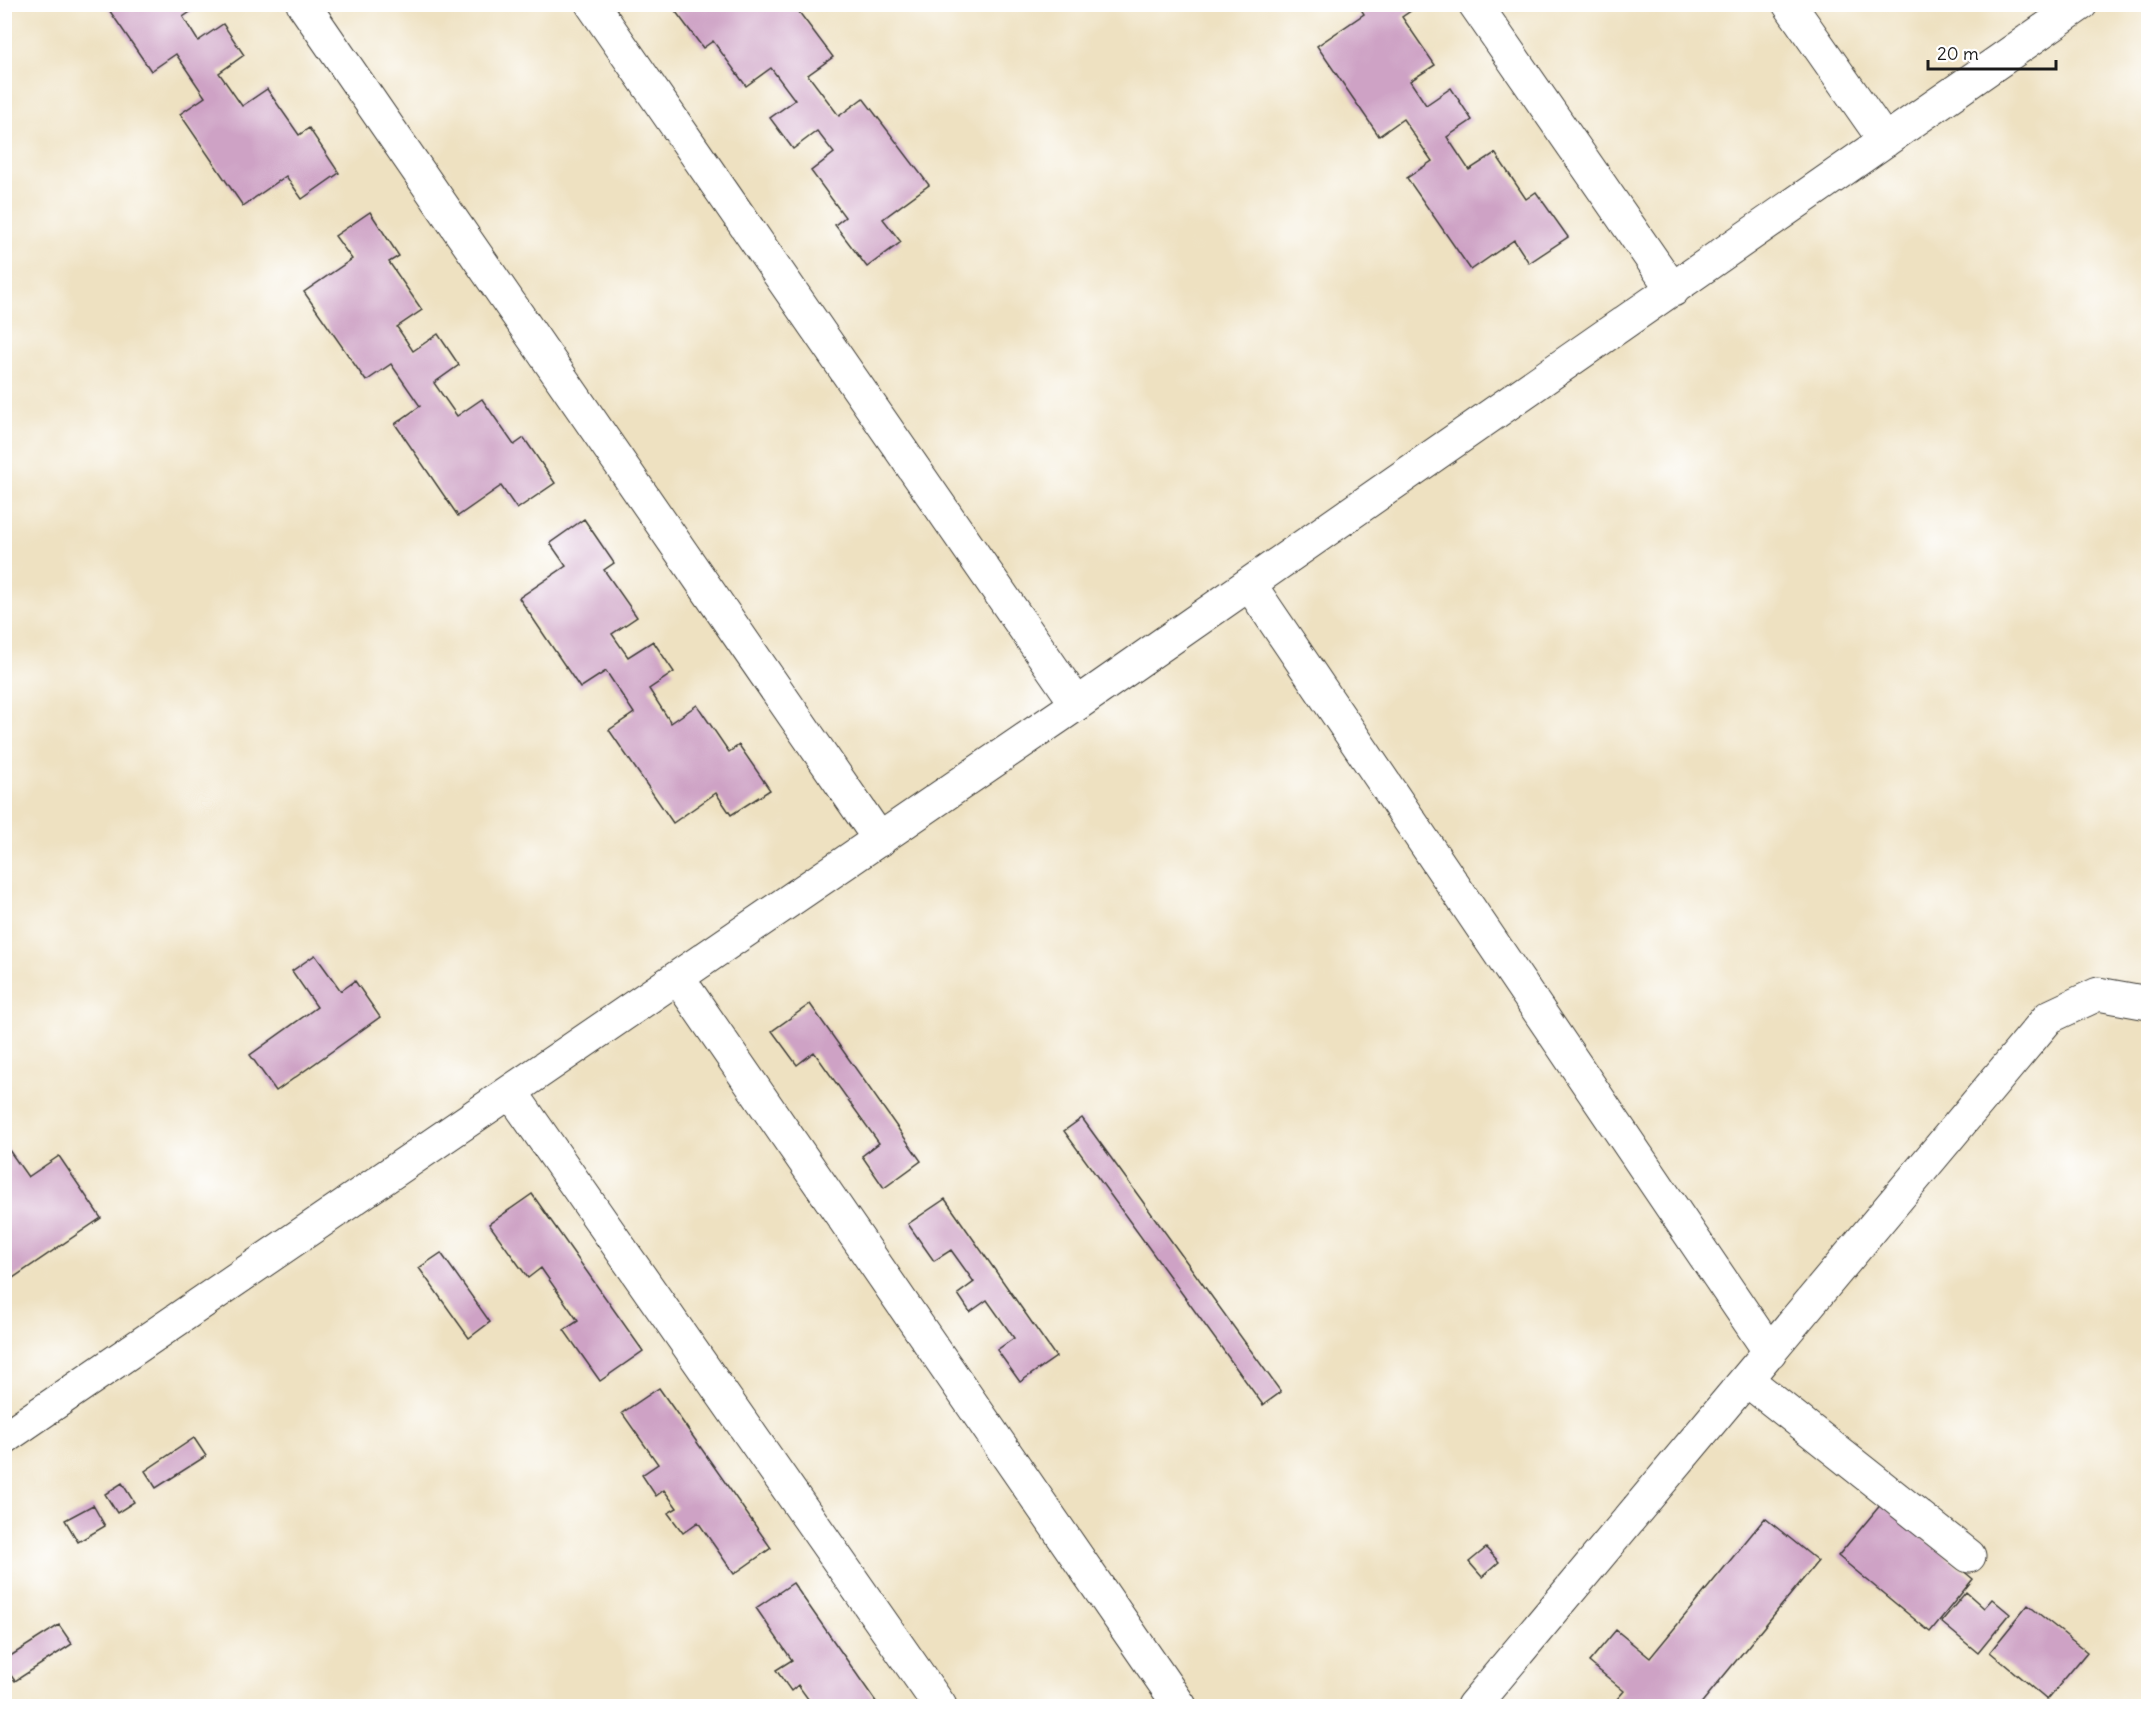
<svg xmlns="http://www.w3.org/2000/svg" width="2153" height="1711" viewBox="0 0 2153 1711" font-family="Delius,sans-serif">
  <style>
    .building { fill: #cea2c5 }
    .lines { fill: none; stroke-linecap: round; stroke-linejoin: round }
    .minor-casing { stroke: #3c3a35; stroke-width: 35 }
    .minor { stroke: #fff; stroke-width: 33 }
  </style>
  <rect width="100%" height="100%" fill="#fff"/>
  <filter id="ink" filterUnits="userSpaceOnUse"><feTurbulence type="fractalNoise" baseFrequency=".0167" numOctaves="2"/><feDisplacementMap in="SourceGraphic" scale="12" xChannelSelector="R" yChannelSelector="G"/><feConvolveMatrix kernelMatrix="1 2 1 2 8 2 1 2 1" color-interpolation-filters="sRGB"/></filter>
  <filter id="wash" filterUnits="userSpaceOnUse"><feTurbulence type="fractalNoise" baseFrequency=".008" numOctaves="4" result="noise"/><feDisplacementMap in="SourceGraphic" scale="24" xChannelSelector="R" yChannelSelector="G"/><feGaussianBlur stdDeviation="1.35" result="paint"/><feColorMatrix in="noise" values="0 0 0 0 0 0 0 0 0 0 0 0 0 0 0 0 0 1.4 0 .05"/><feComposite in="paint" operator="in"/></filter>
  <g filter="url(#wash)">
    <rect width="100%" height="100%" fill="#eee1c1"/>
    <g id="blocks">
      <!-- building -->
      <path class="building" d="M105,4H202L183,17L198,41L223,24L244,55L219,73L242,106L267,89L299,135L309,128L339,173L302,199L286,176L243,206L180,114L205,97L176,54L151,71Z
        M670,4H793L833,57L808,75L839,116L863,98L929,185L883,219L901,242L867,267L835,225L845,217L811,171L834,153L817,131L793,149L770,118L795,100L771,68L746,86L713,41L703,48Z
        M1358,4H1408L1412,10L1402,17L1435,65L1410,81L1426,105L1451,88L1472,120L1447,137L1469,170L1495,153L1526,199L1536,192L1568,237L1529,263L1514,240L1471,270L1407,178L1432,161L1403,119L1379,136L1317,46L1364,14Z
        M370,212L399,256L389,262L422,310L397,327L413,351L438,334L459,365L434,383L457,416L482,399L514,445L524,438L555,483L517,509L501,486L458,516L395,424L420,406L391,364L366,381L304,292L352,259L335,236Z
        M584,519L614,563L604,570L637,617L612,634L628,657L653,641L674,672L649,689L671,723L697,705L729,752L739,745L770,790L731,815L716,793L673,823L609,730L634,713L606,671L580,688L519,598L566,566L550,543Z
        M315,955L341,991L355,981L380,1017L276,1091L250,1055L317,1007L292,971Z
        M810,1004L921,1161L884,1188L862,1156L879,1143L814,1052L797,1065L772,1031Z
        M1082,1118L1281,1392L1263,1405L1064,1131Z
        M4,1143L28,1177L59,1156L101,1218L4,1284Z
        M532,1194L643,1351L600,1381L564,1330L578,1321L541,1268L528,1278L489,1224Z
        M945,1199L1056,1357L1020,1382L997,1350L1014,1338L987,1300L970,1312L958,1294L974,1282L951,1250L934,1261L908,1224Z
        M441,1253L490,1322L469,1338L419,1268Z
        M659,1388L771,1548L734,1574L698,1522L683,1533L668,1513L677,1508L664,1490L656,1496L642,1475L658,1464L622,1413Z
        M194,1438L206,1456L156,1488L145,1471Z
        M122,1483L134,1502L117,1513L105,1494Z
        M1882,1503L1973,1579L1930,1632L1838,1556Z
        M93,1505L105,1526L78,1542L65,1520Z
        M1765,1518L1818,1561L1699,1706H1611L1624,1691L1589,1662L1616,1630L1650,1658Z
        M1486,1548L1499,1562L1482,1577L1469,1562Z
        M793,1583L879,1706H806L811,1703L798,1685L791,1691L776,1670L792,1660L756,1608Z
        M1966,1592L1984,1608L1992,1599L2010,1614L1978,1653L1941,1622Z
        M2028,1605L2087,1652L2047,1700L1990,1652Z
        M59,1625L72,1644L15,1681L4,1666V1660Z"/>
    </g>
  </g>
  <g filter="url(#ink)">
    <use href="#blocks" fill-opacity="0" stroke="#3c3a35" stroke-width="1.5"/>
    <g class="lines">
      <defs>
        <path id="minor" d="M303,4L880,840
          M592,4L1077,704
          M1475,4L1673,290
          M1789,4L1885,141
          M1250,585L1770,1352
          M678,978L1180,1706
          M511,1092L940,1706
          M1747,1380L1969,1556
          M4,1438L1077,704L2081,4
          M1473,1706L2049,1017L2098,994L2148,1003"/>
      </defs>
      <!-- minor casing -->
      <use href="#minor" class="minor-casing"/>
      <!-- minor -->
      <use href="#minor" class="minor"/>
    </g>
  </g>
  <!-- margin -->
  <rect width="2153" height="1711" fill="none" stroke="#fff" stroke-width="24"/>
  <!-- scale -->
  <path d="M1928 60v9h128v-9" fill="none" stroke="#1c1c1c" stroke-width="3"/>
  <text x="1937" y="60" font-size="18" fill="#1c1c1c" stroke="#ffffff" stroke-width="4.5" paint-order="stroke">20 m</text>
</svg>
